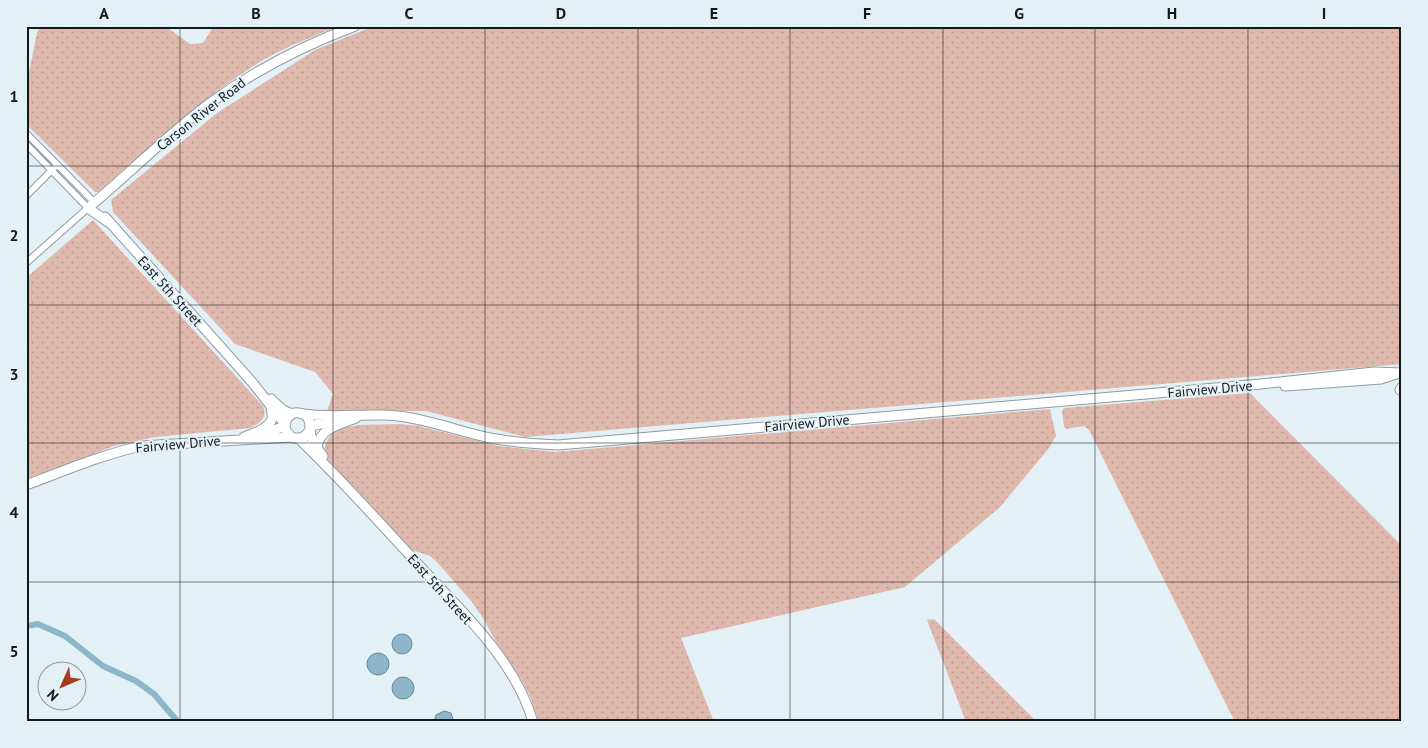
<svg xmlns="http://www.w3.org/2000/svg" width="1428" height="748" viewBox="0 0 1428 748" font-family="'PT Sans',sans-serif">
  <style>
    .grass { fill: url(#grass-dots) }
    .water { fill: #8db6c8; stroke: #698794 }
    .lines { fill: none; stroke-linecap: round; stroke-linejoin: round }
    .canal { stroke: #8db6c8; stroke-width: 6 }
    .street-casing { stroke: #8f9ca2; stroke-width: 8 }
    .secondary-casing { stroke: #8f9ca2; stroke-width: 11 }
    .street { stroke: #fff; stroke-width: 6 }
    .secondary { stroke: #fff; stroke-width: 9 }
    .grid { fill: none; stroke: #15191c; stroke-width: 1; stroke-opacity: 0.55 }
    .labels { text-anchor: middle; stroke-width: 4; stroke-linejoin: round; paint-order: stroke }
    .street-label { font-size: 14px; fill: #15191c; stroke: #e3f1f7 }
    .neatline { fill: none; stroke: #15191c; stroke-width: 2 }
    .grid-label { font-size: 16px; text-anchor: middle; font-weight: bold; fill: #15191c }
  </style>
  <defs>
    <pattern id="grass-dots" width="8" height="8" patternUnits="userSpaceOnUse" patternTransform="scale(1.25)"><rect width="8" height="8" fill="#e0b9ae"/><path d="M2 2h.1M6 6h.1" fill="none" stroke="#bf9e95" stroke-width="1.8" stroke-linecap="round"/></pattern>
  </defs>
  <rect width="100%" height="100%" fill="#e3f1f7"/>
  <!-- grass -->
  <path class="grass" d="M41,26H165L190,44L203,43L214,26H338C310,38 280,49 255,65C198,101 149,148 99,192H95L26,124V88L37,32Z
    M374,26H1402V364L525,437L426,411H327L333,394L315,372L235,344L113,212L111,200L217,113L315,50Z
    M93,220L263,406C268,418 260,423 250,428L155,437L114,446L26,480V278Z
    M1250,393L1402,546V722H1235L1089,430L1084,426L1066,429L1064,427L1062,411L1064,408Z
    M1050,409L1056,436L1049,448L1000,507L905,587L681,638L714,722H539L530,696L521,679L496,642L485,621L472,602L436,561L430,556L409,549L326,457C323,448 325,443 331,435L330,431L358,425L400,424L419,426L498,446L555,452Z
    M934,619L1037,722H966L927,620Z"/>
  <!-- water -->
  <path class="water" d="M392 644a10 10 0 1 1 20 0a10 10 0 1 1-20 0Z
    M367 664a11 11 0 1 1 22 0a11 11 0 1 1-22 0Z
    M392 688a11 11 0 1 1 22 0a11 11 0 1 1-22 0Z
    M444,711L451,713L454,722H434L436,715Z"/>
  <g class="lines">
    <!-- canal -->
    <path class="canal" d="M26,626L38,624L65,636L103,666L136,681L154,694L178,722"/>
    <defs>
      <path id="street" d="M26,133L95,203
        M26,144L88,208L26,263
        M26,196L54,168"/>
      <path id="secondary" d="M105,217L252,382L285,424
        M108,222L88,208C129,174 167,135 210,103C255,70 302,46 355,26
        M1285,386L1381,379L1396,374
        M1400,390L1402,387
        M271,399L283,410L292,414
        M304,414C339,419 376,411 411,418C438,423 463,432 490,438C513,442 535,444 558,445L1261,384L1374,372L1402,373
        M311,426L338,420
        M309,431C305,438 299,440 291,437L285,429C285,424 285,421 288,417C291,414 295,412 299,413C314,415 308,430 312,439C315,445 319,451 323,456
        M258,436L285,426
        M244,437C252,434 269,429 272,419C273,415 271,410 271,406
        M298,438C340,478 378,521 417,563C460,610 515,659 533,722
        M317,447C320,428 340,424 356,418
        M26,485C64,471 101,455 141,446L291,437"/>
    </defs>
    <!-- street casing -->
    <use href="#street" class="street-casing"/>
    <!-- secondary casing -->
    <use href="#secondary" class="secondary-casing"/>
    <!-- street -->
    <use href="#street" class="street"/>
    <!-- secondary -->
    <use href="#secondary" class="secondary"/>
  </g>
  <!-- grid -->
  <path class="grid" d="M180,26V722M333,26V722M485,26V722M638,26V722M790,26V722M943,26V722M1095,26V722M1248,26V722M26,166H1402M26,305H1402M26,443H1402M26,582H1402"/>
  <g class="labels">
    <!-- street labels -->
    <g class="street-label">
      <text transform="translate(201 114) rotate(-38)" y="5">Carson River Road</text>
      <text transform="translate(170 291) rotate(48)" y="5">East 5th Street</text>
      <text transform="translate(1210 389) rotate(-5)" y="5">Fairview Drive</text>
      <text transform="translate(807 423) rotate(-5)" y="5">Fairview Drive</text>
      <text transform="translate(178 444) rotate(-5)" y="5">Fairview Drive</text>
      <text transform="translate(440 589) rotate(48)" y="5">East 5th Street</text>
    </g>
  </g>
  <!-- border -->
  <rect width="1428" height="748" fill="none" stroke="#e3f1f7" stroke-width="55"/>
  <!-- north arrow -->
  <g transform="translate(62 686) rotate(225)"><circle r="24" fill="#e3f1f7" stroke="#919b9f"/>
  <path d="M0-4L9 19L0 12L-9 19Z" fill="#a53c21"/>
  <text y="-8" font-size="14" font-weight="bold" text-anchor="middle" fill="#15191c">N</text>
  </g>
  <rect x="28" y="28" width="1372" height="692" class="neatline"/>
  <g class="grid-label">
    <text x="104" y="19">A</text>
    <text x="256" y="19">B</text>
    <text x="409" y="19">C</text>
    <text x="561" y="19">D</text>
    <text x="714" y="19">E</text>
    <text x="867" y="19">F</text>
    <text x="1019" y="19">G</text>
    <text x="1172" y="19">H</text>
    <text x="1324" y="19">I</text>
    <text x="14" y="102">1</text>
    <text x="14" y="241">2</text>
    <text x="14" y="380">3</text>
    <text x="14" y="518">4</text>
    <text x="14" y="657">5</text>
  </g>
</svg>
